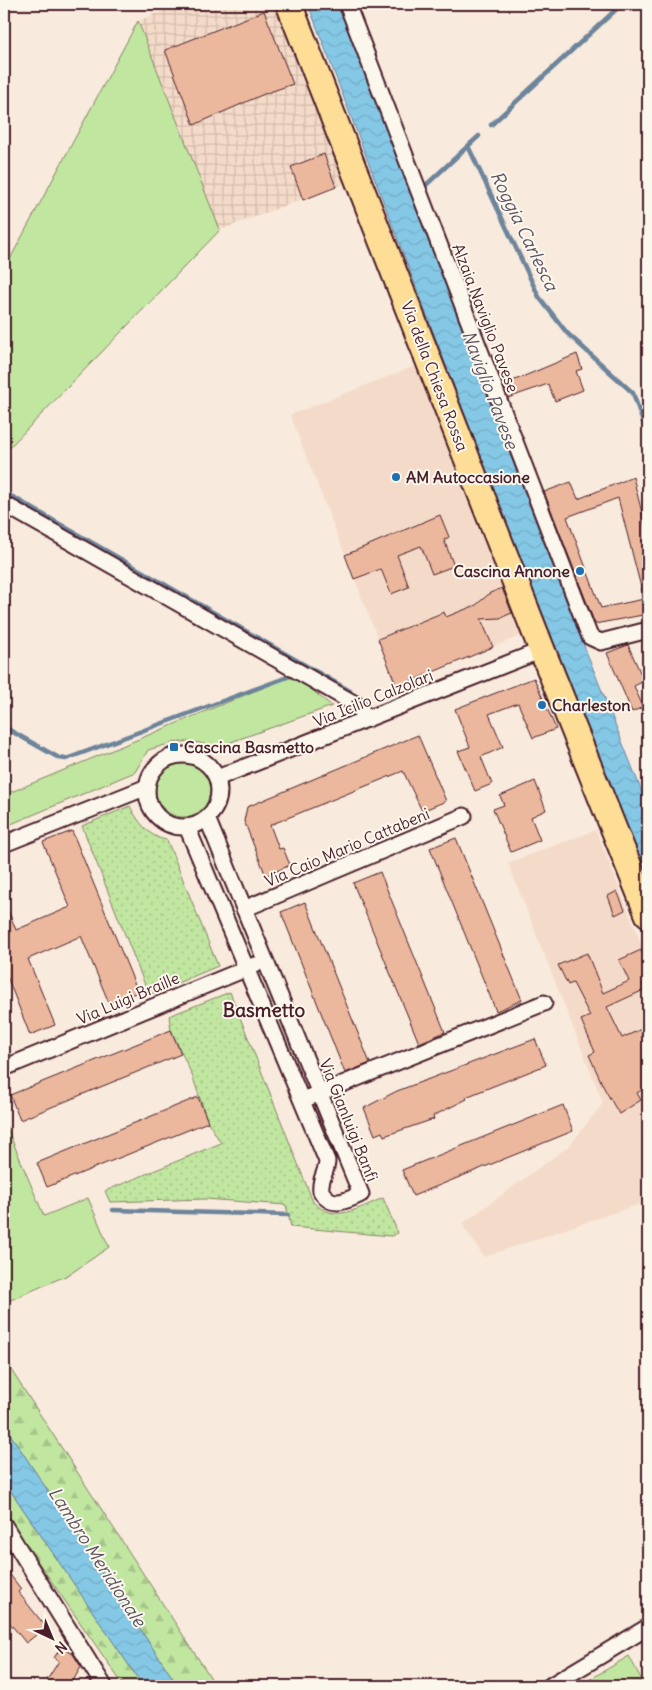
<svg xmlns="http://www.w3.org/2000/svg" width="652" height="1690" viewBox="0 0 652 1690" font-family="Delius,sans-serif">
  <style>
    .built { fill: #f4dbc9 }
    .industrial { fill: url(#industrial-grid) }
    .green { fill: #c0e6a0; stroke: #858266 }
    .forest { fill: url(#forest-firs); stroke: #858266 }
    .park { fill: url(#park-dots); stroke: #858266 }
    .water { fill: url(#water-waves); stroke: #6d849b }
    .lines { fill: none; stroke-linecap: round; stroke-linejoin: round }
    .stream { stroke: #6d849b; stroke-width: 4.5 }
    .building { fill: #ebb89d; stroke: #4a1f2b; fill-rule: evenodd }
    .minor-casing { stroke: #4a1f2b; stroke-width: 19 }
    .primary-casing { stroke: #4a1f2b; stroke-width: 29 }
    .minor { stroke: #fbf7ec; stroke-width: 15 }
    .primary { stroke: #fedd96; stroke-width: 25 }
    .poi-dot { fill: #1f6fb2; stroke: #fbf7ec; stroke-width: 2 }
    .labels { text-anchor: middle; stroke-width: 4; stroke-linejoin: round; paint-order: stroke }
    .street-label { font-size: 16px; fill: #4a1f2b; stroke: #fbf7ec }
    .poi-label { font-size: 16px; font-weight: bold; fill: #4a1f2b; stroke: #fbf7ec; text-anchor: start }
    .water-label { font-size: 18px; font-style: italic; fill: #5b5263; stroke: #fbf7ec }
    .quarter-label { font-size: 19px; font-weight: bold; fill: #4a1f2b; stroke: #fbf7ec }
  </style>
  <defs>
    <pattern id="industrial-grid" width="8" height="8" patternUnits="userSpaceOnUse" patternTransform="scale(1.25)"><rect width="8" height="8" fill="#f4dbc9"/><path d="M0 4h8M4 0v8" fill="none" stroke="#d3bcad"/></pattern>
    <pattern id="forest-firs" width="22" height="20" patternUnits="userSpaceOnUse" patternTransform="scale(1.25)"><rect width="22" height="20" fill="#c0e6a0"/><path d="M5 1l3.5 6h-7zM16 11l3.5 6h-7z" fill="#a6c58a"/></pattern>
    <pattern id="park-dots" width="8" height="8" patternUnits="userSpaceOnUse" patternTransform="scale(1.25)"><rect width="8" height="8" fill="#c0e6a0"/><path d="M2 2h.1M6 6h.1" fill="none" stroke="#a6c58a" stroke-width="1.8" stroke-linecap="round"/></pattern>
    <pattern id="water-waves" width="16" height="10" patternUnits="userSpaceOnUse" patternTransform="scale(1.25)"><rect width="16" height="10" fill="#84c8e6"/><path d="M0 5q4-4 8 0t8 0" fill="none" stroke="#74abc5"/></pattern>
  </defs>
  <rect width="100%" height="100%" fill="#f8eadc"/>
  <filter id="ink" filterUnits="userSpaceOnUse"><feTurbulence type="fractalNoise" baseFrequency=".02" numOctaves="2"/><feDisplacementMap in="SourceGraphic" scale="10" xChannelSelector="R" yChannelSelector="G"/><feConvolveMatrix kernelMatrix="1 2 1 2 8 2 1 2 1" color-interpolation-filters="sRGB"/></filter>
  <g filter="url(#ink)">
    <!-- built -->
    <path class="built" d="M415,366L506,587L522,635L397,687L290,415Z
      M596,830L648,961V1201L484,1257L462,1224L569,1146L603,1103L508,863Z"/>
    <!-- industrial -->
    <path class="industrial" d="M179,4H278L348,182L220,230L138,21Z"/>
    <!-- green -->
    <path class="green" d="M138,21L220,230L4,453V270Z
      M293,675L332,706L217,747L190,741L172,743L148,750L135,772L4,827V795Z
      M156 790a27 27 0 1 1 54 0a27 27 0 1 1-54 0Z
      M4,1121L44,1216L88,1198L109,1247L70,1274L4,1303Z
      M629,1656L645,1686H579Z"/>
    <!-- forest -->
    <path class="forest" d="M4,1359L216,1686H178L4,1425Z
      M4,1481L143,1686H124L4,1513Z"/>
    <!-- park -->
    <path class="park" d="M130,806C137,820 149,838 167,840L218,966L149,995L82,826Z
      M230,992L313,1202C335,1224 359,1208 383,1198L398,1233L391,1236L291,1227L286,1205L205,1199L110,1202L105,1191L221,1143L208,1122L192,1075L171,1030L169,1016Z"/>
    <!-- water -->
    <path class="water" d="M308,4H338L565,598L648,807V882L539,609Z
      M4,1425L178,1686H143L4,1481Z"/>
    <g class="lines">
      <!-- stream -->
      <path class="stream" d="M491,125L622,4
        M468,146L479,136
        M425,186L468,146L469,148L539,297L567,333L633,393L648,437
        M4,492L350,691
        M4,727L59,758L66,759L293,675
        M113,1210L288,1215"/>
    </g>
    <!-- building -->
    <path class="building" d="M264,11L293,84L264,94L194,125L165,50Z
      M324,154L336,187L303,200L291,167Z
      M577,354L582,369L576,371L583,390L555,401L548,384L508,398L503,385Z
      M633,477L648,537V614L595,624L544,492L571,482L578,499ZM618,498L644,599L601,608L567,517Z
      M440,515L449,537L444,540L454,566L432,574L421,546L397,555L409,587L391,594L381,569L354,579L345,555Z
      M502,588L512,613L500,618L481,619L493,647L397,687L378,639L444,612L446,617L476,605L490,593Z
      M628,645L644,681L634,686L643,707L632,712L607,653Z
      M534,678L556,729L533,738L518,703L489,714L503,747L481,757L492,784L475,791L458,751L470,747L455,709Z
      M418,735L446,801L422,811L403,771L270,825L279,849L283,848L290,865L266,876L244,821L247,807Z
      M535,781L546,810L531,817L540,840L511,852L493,809L504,805L500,796Z
      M72,831L138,992L109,1003L81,936L28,959L55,1025L30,1035L4,969V900L16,930L70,907L43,842Z
      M456,838L522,1000L496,1011L430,848Z
      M380,872L445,1032L419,1043L353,883Z
      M617,891L625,910L615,915L608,896Z
      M305,902L370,1063L345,1073L281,912Z
      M641,950L648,968V981L642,984L644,990L607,1007L622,1038L648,1026V1086L637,1093L641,1100L619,1114L604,1088L589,1055L595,1052L581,1020L590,1016L573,983L568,985L558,965L587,953L603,993L629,981L619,960Z
      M171,1030L181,1054L20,1120L10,1095Z
      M535,1039L546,1065L466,1097L467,1099L433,1116L434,1119L384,1136L382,1132L375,1135L364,1108L397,1091Z
      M198,1097L208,1122L47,1187L37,1163Z
      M563,1105L573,1131L413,1196L402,1170Z
      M4,1567L21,1589L18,1592L46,1627L26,1643L4,1616Z
      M61,1647L73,1654L81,1667L70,1686H57L47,1680L59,1661L54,1658Z"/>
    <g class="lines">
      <defs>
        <path id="minor" d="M347,4L590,637L601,642L648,630
          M4,504L357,705L368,719
          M147 791a36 36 0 1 1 72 0a36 36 0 1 1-72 0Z
          M217,778L542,650
          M187,827L327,1161C327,1172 319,1179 321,1191C331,1209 346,1201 361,1194L207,818
          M4,844L147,787
          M244,909L464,816
          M4,1068L255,965
          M310,1097L544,1003
          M4,1525L104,1686
          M550,1686L648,1627"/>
        <path id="primary" d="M289,4L542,650L648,914"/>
      </defs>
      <!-- minor casing -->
      <use href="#minor" class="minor-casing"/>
      <!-- primary casing -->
      <use href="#primary" class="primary-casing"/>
      <!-- minor -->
      <use href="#minor" class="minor"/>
      <!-- primary -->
      <use href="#primary" class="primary"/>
    </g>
  </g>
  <!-- markers -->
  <g class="poi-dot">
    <circle cx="396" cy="477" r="5"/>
    <circle cx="580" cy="571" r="5"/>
    <circle cx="542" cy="705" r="5"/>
    <rect x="169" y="742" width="10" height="10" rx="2.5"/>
  </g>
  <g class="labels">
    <!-- street labels -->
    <g class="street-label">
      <text transform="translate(486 318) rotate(69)" y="6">Alzaia Naviglio Pavese</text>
      <text transform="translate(435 376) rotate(69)" y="6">Via della Chiesa Rossa</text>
      <text transform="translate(373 698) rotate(-22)" y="6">Via Icilio Calzolari</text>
      <text transform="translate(347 847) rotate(-23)" y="6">Via Caio Mario Cattabeni</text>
      <text transform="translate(128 998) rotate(-23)" y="6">Via Luigi Braille</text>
      <text transform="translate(349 1120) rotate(68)" y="6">Via Gianluigi Banfi</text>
    </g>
    <!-- poi labels -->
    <g class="poi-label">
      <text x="406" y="483">AM Autoccasione</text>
      <text x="570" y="577" text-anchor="end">Cascina Annone</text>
      <text x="552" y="711">Charleston</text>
      <text x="184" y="753">Cascina Basmetto</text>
    </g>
    <!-- water labels -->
    <g class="water-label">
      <text transform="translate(524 231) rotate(64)" y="6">Roggia Carlesca</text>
      <text transform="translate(490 390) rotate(69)" y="6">Naviglio Pavese</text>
      <text transform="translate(97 1557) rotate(57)" y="6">Lambro Meridionale</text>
    </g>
    <!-- quarter labels -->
    <g class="quarter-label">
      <text x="264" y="1017">Basmetto</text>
    </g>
  </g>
  <!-- margin -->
  <rect width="652" height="1690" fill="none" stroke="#fbf7ec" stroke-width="20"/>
  <rect x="10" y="10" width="632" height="1670" fill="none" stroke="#4a1f2b" stroke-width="2" filter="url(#ink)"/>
  <!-- north arrow -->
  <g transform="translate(52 1638) rotate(136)" stroke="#fbf7ec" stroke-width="4" paint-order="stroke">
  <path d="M0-4L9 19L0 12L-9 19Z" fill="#4a1f2b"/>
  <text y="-8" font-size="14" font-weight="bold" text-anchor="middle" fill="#4a1f2b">N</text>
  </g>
</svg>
